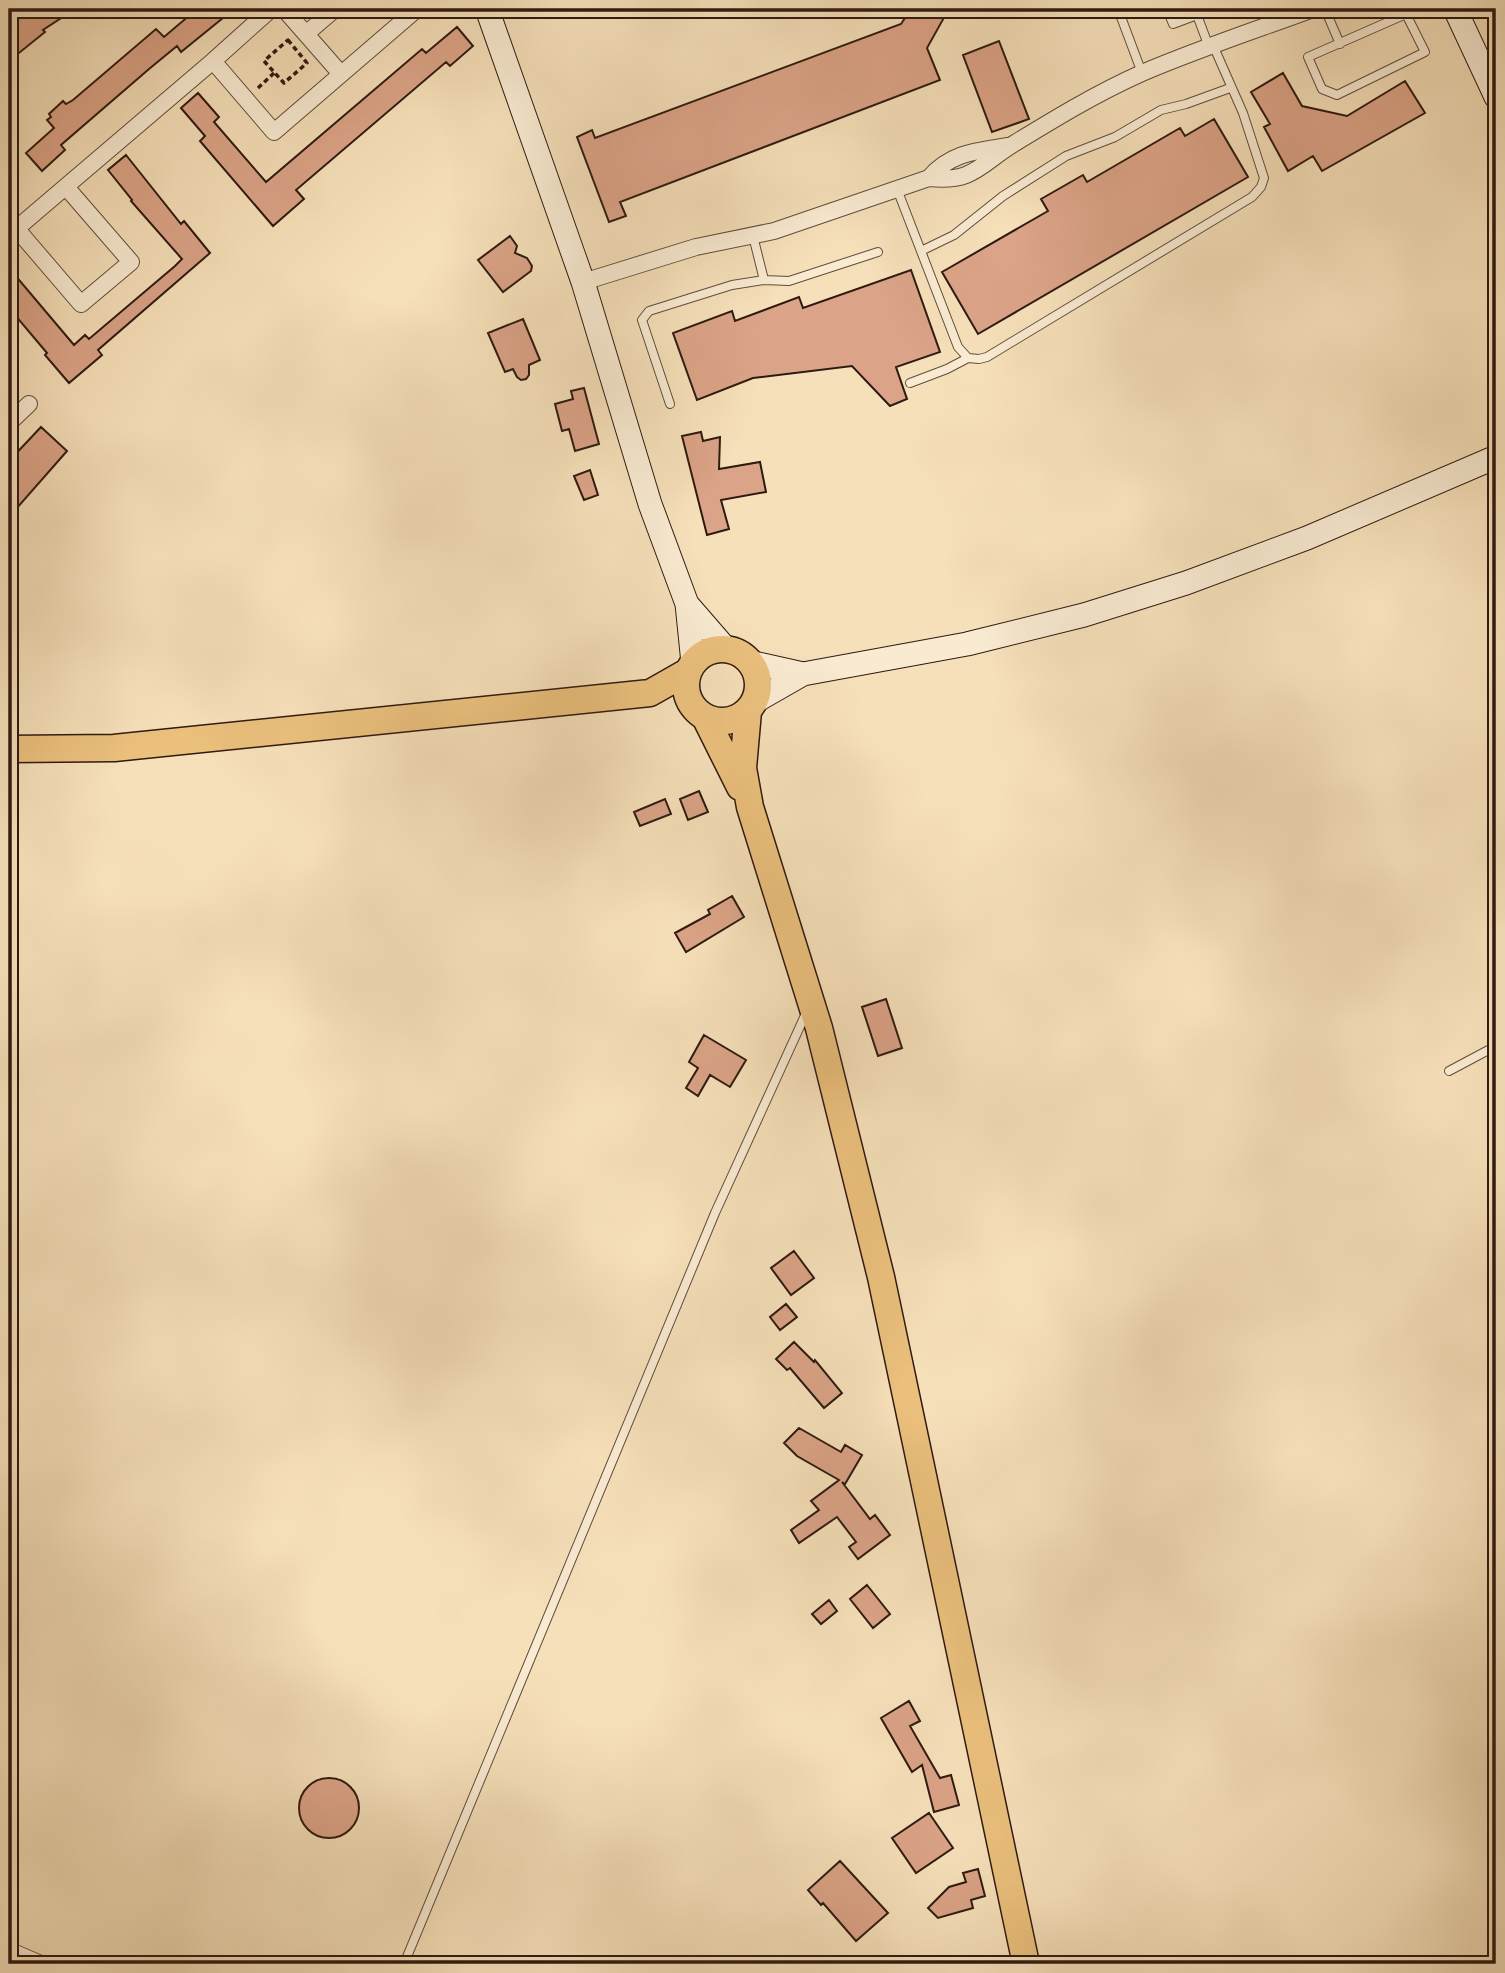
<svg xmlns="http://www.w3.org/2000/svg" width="1505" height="1973" viewBox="0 0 1505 1973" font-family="'Old Standard TT',serif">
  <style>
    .building { fill: #dba387; stroke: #2e1a10; stroke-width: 2 }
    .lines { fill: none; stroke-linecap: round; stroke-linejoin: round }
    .service-casing { stroke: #604c3a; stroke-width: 10 }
    .minor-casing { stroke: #604c3a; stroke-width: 18 }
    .secondary-casing { stroke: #2e1a10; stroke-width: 25 }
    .primary-casing { stroke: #2e1a10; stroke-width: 29 }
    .path { stroke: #2e1a10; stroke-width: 3.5; stroke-dasharray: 5 3.5; stroke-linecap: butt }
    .service { stroke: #f9ebd2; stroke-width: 8 }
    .minor { stroke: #f9ebd2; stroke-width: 16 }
    .secondary { stroke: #f9ebd2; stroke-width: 23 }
    .primary { stroke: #ebc07d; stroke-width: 26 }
  </style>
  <rect width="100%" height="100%" fill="#f6e0ba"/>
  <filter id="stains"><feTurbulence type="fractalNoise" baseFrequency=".00286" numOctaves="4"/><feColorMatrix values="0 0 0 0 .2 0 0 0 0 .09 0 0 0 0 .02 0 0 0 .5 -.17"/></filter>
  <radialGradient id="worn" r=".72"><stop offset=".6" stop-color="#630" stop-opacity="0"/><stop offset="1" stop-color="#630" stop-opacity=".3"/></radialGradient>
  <!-- building -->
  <path class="building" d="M20,9H75L43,30L45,32L9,61V18Z
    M197,9H234L181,52L177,46L149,69L61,145L65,150L42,171L26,153L54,128L47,120L51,117L49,114L63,101L66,104L73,100L156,29L164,37Z
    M911,9H937L946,14L927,48L940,80L620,202L626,216L609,222L577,137L592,130L595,138L901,24Z
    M457,27L473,46L450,66L446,62L296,190L304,199L273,226L200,141L205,136L181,108L198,93L219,117L214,122L266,182L422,49L426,53Z
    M999,41L1029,119L992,132L963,55Z
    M1283,73L1302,106L1347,116L1405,81L1425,113L1322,171L1313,156L1288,171L1264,127L1270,124L1251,92Z
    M1214,119L1248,177L978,334L942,272L1048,211L1041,199L1083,175L1087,182L1180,128L1185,136Z
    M126,155L181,224L184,221L210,253L98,350L102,355L69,383L45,355L47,353L9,308V268L74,345L85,335L89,339L175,266L182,259L131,201L132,200L108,170Z
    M510,236L517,246L515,253L527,258L532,266L531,271L503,292L478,260Z
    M911,270L940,352L896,367L907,399L890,406L852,366L753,378L697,400L673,333L732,311L735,321L799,297L803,308Z
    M523,319L540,360L529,365V375L526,379L521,380L517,377L513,369L505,372L488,333Z
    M584,388L599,444L575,451L569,429L562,431L555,404L573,399L571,391Z
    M41,427L67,451L9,517V461Z
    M701,432L703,441L720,437L719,469L760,462L766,492L721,500L729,529L707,535L682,436Z
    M590,470L598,495L584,500L574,476Z
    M699,791L708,812L688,820L680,799Z
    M665,799L671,814L640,826L634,812Z
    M732,896L744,917L686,952L675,933L710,914L708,910Z
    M886,999L902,1048L878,1056L862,1007Z
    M704,1035L746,1060L730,1087L710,1075L698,1096L686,1088L698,1068L689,1062Z
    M794,1251L814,1278L791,1295L771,1268Z
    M786,1304L797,1317L780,1330L770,1317Z
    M794,1342L814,1362L815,1360L842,1393L824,1408L790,1368L787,1370L776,1359Z
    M799,1428L841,1452L845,1445L862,1455L845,1484L842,1482L870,1519L875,1515L890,1535L858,1559L849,1547L856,1542L837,1517L799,1543L791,1530L819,1510L811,1501L839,1480L797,1456L784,1443Z
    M867,1585L890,1614L873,1628L850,1599Z
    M829,1600L837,1611L821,1624L812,1614Z
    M909,1701L920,1721L910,1726L940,1778L951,1775L959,1805L934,1812L922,1765L912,1772L881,1718Z
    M299 1808a30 30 0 1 1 60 0a30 30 0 1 1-60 0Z
    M929,1813L953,1848L916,1873L892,1838Z
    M840,1861L888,1913L856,1941L823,1903L821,1905L808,1890Z
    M978,1869L985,1896L971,1900L973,1908L938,1918L928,1908L949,1887L966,1882L963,1873Z"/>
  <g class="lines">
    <defs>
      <path id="service" d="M1118,9L1142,73
        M1167,9L1173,24L1197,15L1209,47
        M1325,9L1340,44
        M1406,14L1425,52L1337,95L1322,89L1308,57Z
        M897,189L958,347L968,358
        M753,236L764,280
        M921,251L954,235L1003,196L1066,156L1115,137L1161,110L1186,104L1230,88
        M910,383L947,369L968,358L979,359L987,357L1252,197L1261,187L1264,178L1243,113L1213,45
        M670,404L642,320L649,311L732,285L764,280L789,281L878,252
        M1449,1071L1496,1046
        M9,1946L51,1964
        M404,1964L715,1213L807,1011"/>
      <path id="minor" d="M284,9L341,74
        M1495,9L1496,12
        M307,33L335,9
        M213,61L274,132L417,9
        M929,178C950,153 976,151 1008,146
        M9,220L81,304L131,262L66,187
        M16,229L213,61L271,9
        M583,282L696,247L774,231L929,178C974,183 980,164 1015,143C1056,118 1097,93 1142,73C1198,49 1256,30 1313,9
        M9,423L29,404"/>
      <path id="secondary" d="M487,9L583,282L650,504L687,604L693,663
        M1455,9L1496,97
        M687,604L726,649
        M749,662L803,674L967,644L1084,615L1186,583L1307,538L1496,457
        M754,702L803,674"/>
      <path id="primary" d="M686 685a36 36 0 1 1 72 0a36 36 0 1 1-72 0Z
        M748,711L743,768L750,807L819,1028L881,1277L1026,1964
        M706,719L740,787
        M9,749L114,748L650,693L687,672"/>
    </defs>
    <!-- service casing -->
    <use href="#service" class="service-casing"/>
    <!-- minor casing -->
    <use href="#minor" class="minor-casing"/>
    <!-- secondary casing -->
    <use href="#secondary" class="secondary-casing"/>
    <!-- primary casing -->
    <use href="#primary" class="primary-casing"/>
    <!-- path -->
    <path class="path" d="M288,40L307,63L284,83L264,61Z
      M258,88L274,73"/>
    <!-- service -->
    <use href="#service" class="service"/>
    <!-- minor -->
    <use href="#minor" class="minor"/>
    <!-- secondary -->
    <use href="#secondary" class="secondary"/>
    <!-- primary -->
    <use href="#primary" class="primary"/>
  </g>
  <!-- margin -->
  <rect width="1505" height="1973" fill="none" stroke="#f6e0ba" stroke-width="35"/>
  <rect x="10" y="10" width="1484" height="1952" fill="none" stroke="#2e1a10" stroke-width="3.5"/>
  <rect x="18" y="18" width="1470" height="1938" fill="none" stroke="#2e1a10" stroke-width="2"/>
  <rect width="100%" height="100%" filter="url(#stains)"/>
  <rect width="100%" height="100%" fill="url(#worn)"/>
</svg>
